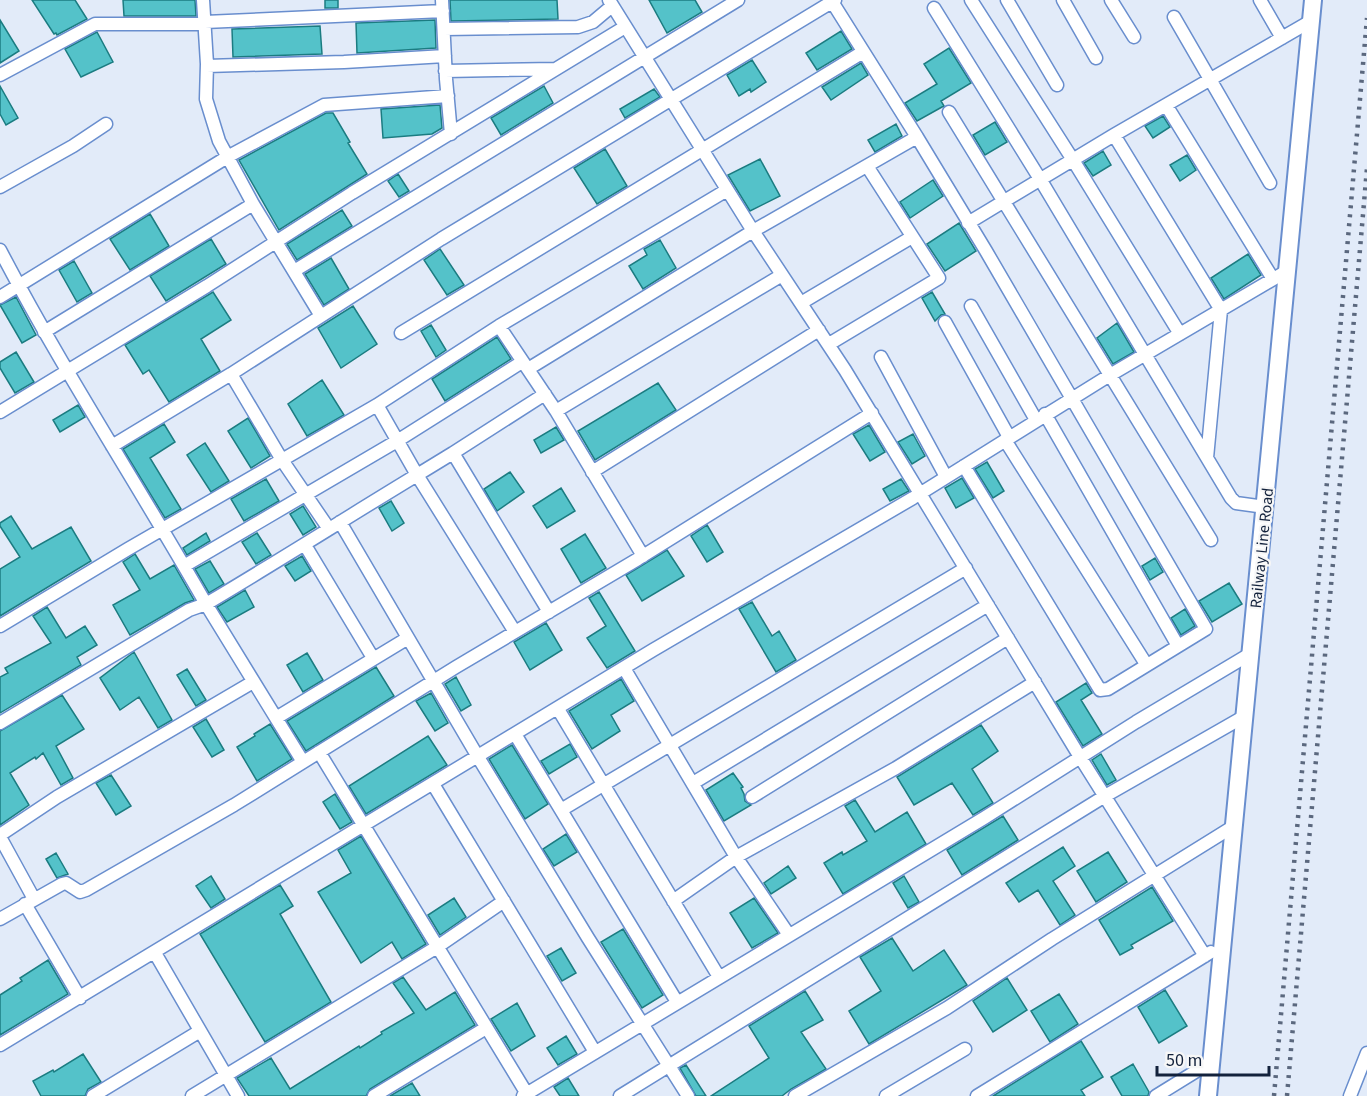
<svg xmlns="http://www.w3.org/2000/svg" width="1367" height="1096" viewBox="0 0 1367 1096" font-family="'Source Sans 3',sans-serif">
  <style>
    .building { fill: #54c2c9; stroke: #1b7c81; stroke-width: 1.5 }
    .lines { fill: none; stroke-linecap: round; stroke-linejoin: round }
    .street-casing { stroke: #698ece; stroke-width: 15 }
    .secondary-casing { stroke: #698ece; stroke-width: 20 }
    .street { stroke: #fff; stroke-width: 12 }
    .secondary { stroke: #fff; stroke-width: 16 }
    .rail { stroke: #5b687e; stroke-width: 4.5; stroke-dasharray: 3 6; stroke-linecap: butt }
    .labels { text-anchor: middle; stroke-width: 4.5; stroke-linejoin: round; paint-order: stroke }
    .street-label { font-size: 16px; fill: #13223c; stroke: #f7f7f7 }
  </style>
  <rect width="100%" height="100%" fill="#e2ebf9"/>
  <!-- building -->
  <path class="building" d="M32,0H75L87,19L57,35L56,33L54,34Z
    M123,0H195L196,16H124Z
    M325,0H338V8H325Z
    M450,0H557L558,19L451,21Z
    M649,0H695L702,12L667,33Z
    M0,20L19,51L0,63Z
    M435,20L436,48L357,53L356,23Z
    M320,26L322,54L233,57L232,29Z
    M841,31L852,49L817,70L806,53Z
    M97,32L113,62L81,77L65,49Z
    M949,48L971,83L941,101L944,106L942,107L917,121L905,103L937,84L924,64Z
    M752,60L766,82L751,92L750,89L739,96L727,75Z
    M861,63L868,75L831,100L822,87Z
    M0,86L18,118L6,125L0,114Z
    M544,86L553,103L501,135L491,118Z
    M654,89L660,97L625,118L620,109Z
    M440,105L442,128L432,134L383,138L381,109Z
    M326,113H333L350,142L348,143L367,174L279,230L239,160Z
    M1163,116L1170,127L1153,138L1145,126Z
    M995,122L1007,142L985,155L973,135Z
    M896,124L902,136L875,152L868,140Z
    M605,149L627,186L597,204L574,168Z
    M1103,151L1111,165L1093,176L1084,163Z
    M1187,155L1196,170L1180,181L1170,165Z
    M760,159L780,196L750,211L728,175Z
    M398,174L409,191L399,197L388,181Z
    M933,180L943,196L910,218L900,202Z
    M342,210L352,226L297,260L287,244Z
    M150,214L169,246L130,270L110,239Z
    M959,223L976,251L945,271L927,244Z
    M211,239L226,264L166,301L150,276Z
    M660,240L676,268L643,289L629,266L647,255L644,249Z
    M440,249L464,285L447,295L424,260Z
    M1248,254L1261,275L1224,299L1211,278Z
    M331,258L349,289L324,305L305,274Z
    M74,261L92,293L77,302L59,270Z
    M213,292L231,320L201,339L220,371L169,402L149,370L143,374L125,345Z
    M932,292L945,314L941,315L935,321L922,298Z
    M16,297L36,335L22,343L0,305Z
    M353,306L377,344L341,368L318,328Z
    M1117,323L1134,352L1113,364L1097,338Z
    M431,325L446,350L436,357L421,331Z
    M497,337L511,359L445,401L432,379Z
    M16,352L34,382L15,393L0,368V362Z
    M322,380L344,415L307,436L288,404Z
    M658,383L676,410L595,460L578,431Z
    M78,405L85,417L60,432L53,420Z
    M248,418L270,456L251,468L228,431Z
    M164,424L175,442L150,458L181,509L165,518L123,449Z
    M869,425L885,452L870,461L853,434Z
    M556,427L564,440L541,453L534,440Z
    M913,434L925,456L912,464L898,442Z
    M205,443L229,481L211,492L187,455Z
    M987,462L1004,491L993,498L975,469Z
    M510,472L524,492L497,511L484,489Z
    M962,478L974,498L956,508L945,488Z
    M266,479L279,501L244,521L231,499Z
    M901,479L909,491L890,501L883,489Z
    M561,488L575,511L547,528L533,506Z
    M391,501L404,523L392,531L379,508Z
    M303,506L316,527L303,535L290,514Z
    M11,516L32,549L71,527L91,561L0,616V569L20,557L0,526V523Z
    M707,525L723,552L707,562L691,536Z
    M206,533L210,541L187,555L183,548Z
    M257,533L271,555L256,564L242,542Z
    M585,534L606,568L581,583L561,549Z
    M667,550L684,576L642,601L626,575Z
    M135,554L150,579L174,565L194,600L185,603L130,635L113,605L140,590L123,562Z
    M302,556L311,571L295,581L285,566Z
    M1155,558L1163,572L1150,580L1142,566Z
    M210,561L224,584L209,593L195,569Z
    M1229,583L1242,604L1212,622L1199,601Z
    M245,590L254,607L227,622L217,607Z
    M599,592L635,651L607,668L587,638L606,626L589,598Z
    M752,602L772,636L779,631L796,660L776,672L739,609Z
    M47,607L66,638L85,626L97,645L77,657L81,665L0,713V677L8,673L5,668L51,643L33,616Z
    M1185,609L1195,626L1181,635L1171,618Z
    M546,623L562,650L530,670L514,642Z
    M134,652L172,720L158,728L139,697L120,710L100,678Z
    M307,653L323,680L303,692L287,665Z
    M376,667L394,696L306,751L287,721Z
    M187,669L206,700L196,706L177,675Z
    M456,677L471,705L461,711L445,684Z
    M621,679L634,701L611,715L620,731L592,749L569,711Z
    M1086,683L1092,693L1081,700L1102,734L1083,746L1056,702Z
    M431,693L448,723L435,731L416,701Z
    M62,695L84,729L56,746L73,778L61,785L43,753L36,759L35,757L10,773L29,805L0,825V731Z
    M206,719L224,750L212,757L193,727Z
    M270,724L292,759L257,781L237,747L255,736L254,734Z
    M981,725L998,751L972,769L993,803L973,815L952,783L914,805L897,777Z
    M428,736L447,765L366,814L349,786Z
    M570,744L577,757L549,774L541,761Z
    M512,745L548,804L525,819L489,759Z
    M1101,754L1116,780L1107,785L1092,760Z
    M733,773L743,787L741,788L744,794L745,801L751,805L724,821L706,790Z
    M111,775L131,806L116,815L96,783Z
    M335,794L352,822L340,829L323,802Z
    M855,800L875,832L907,812L926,844L843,894L824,863L842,852L843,855L867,841L845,806Z
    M1003,816L1018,840L962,875L947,850Z
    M566,834L577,852L554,866L543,849Z
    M361,836L426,944L402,959L392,942L361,963L318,892L351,873L338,850Z
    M1063,847L1075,866L1053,881L1075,915L1060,925L1038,890L1019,902L1006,883Z
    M1108,852L1127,882L1096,902L1077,871Z
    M56,853L68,874L57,878L46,859Z
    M788,866L796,878L771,894L764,883Z
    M211,876L225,899L211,908L196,886Z
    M904,876L919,902L908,908L893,883Z
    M280,885L293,906L280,914L331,1002L265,1042L200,934Z
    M1152,887L1173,921L1131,945L1133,948L1120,955L1099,920Z
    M454,898L466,917L440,935L428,915Z
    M754,898L778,933L752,948L730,913Z
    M623,929L663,995L642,1008L601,942Z
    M892,938L913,971L944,950L967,985L869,1044L849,1011L881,991L860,957Z
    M561,948L576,973L562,981L547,956Z
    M48,960L68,994L0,1035V995L22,981L20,978Z
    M403,977L426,1010L455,992L475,1025L370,1089L366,1096H249L237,1078L271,1058L290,1089L359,1046L360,1048L382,1034L381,1032L414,1013L393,983Z
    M1007,978L1027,1010L993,1032L973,1001Z
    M1165,990L1187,1026L1159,1043L1138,1007Z
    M805,991L823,1020L801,1032L826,1069L791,1089L782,1096H711L769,1058L749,1026Z
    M1059,994L1078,1024L1050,1042L1031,1011Z
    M517,1003L535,1036L511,1051L491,1019Z
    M566,1036L577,1054L558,1065L547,1048Z
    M1081,1041L1103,1077L1081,1090L1085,1096H993Z
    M83,1054L101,1082L88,1089L85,1096H41L33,1081L53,1070L54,1072Z
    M1133,1064L1149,1092L1148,1096H1122L1111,1077Z
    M686,1065L706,1096H696L680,1068Z
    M568,1078L579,1096H560L554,1087Z
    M412,1083L420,1096H390Z"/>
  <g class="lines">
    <defs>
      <path id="street" d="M203,0L207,64L206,99L219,141L253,204L321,316
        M442,0L446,79L451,134
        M831,0L917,137L753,231L845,370L1080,757L1205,956
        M971,0L1073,160L1180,334
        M1007,0L1057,85
        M1063,0L1096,58
        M1111,0L1134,37
        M1260,0L1282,38
        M934,8L1040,179L1231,498L1236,503L1265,507
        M1174,17L1270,183
        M205,22L443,11
        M444,29L578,27L593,22L612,6
        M207,66L344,62L445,56
        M445,71L555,69
        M0,75L95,24H205
        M1166,105L1273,279
        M949,112L1211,540
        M1114,135L1221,310L1207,458
        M917,137L986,251L1206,629L1108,689L1100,690L964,466
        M0,187L73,146L106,124
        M968,223L1114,135L1311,21
        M0,250C63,371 138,485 206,604L189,610L0,723
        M294,271L738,0
        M0,297L229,156L324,105L448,96
        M801,303L912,237
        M971,306L1036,420
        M945,322L1009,437
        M499,326L556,411
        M44,332L253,204
        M401,333L863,52
        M829,344L939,278L867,166
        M881,357L946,477
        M528,369L753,231L609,0
        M231,374L282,460L329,529
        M545,394L453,453L549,612
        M377,405L417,475L453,453
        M0,412L207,286L352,193L625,27
        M1045,414L1178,646
        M1005,440L1146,664
        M112,446L231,374L441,239L835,0
        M592,472L819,330
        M340,522L478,757L588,938L688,1096
        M305,545L373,658
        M643,556L556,411L782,275
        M184,566L397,441L522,362
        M0,626L128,549L377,405L499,326L727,190
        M624,668L736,857L789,935
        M558,709L719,977
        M276,718L408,638
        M515,734L677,1002
        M319,752L527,1094
        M303,762L206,604C277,562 346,518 417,475L515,632
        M693,783L988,605
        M433,784L595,1052
        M752,797L1008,638
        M561,810L966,568
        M0,835L57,797L253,682
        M0,837L34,899
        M673,901L736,857L896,768L1035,682
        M25,904L80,998
        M0,919L62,884L66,883L80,892L86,890L234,805L456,667L638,559L872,413
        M155,953L238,1096
        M0,1045L653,650L913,498L1110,375L1287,271
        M93,1096L200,1031
        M192,1096L437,947L504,901
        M374,1096L486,1028
        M523,1096L984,818L1136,722L1250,654
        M620,1096L1105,796L1245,716
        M795,1096L947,1008L1052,939L1234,826
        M886,1096L965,1049
        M977,1096L1211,952
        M1156,1096L1211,1062
        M1350,1096L1367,1053"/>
      <path id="secondary" d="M1208,1096L1313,0"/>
    </defs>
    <!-- street casing -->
    <use href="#street" class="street-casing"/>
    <!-- secondary casing -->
    <use href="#secondary" class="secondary-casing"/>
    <!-- street -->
    <use href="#street" class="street"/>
    <!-- secondary -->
    <use href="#secondary" class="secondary"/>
    <!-- rail -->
    <path class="rail" d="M1274,1096L1367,18
      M1287,1096L1367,168"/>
  </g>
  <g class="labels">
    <!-- street labels -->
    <g class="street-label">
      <text transform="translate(1261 548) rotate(-84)" y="6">Railway Line Road</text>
    </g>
  </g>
  <!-- scale -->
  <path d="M1157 1066v9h112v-9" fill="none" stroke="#13223c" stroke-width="3"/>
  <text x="1166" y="1066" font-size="18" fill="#13223c" stroke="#f7f7f7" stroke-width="4.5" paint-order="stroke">50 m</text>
</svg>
